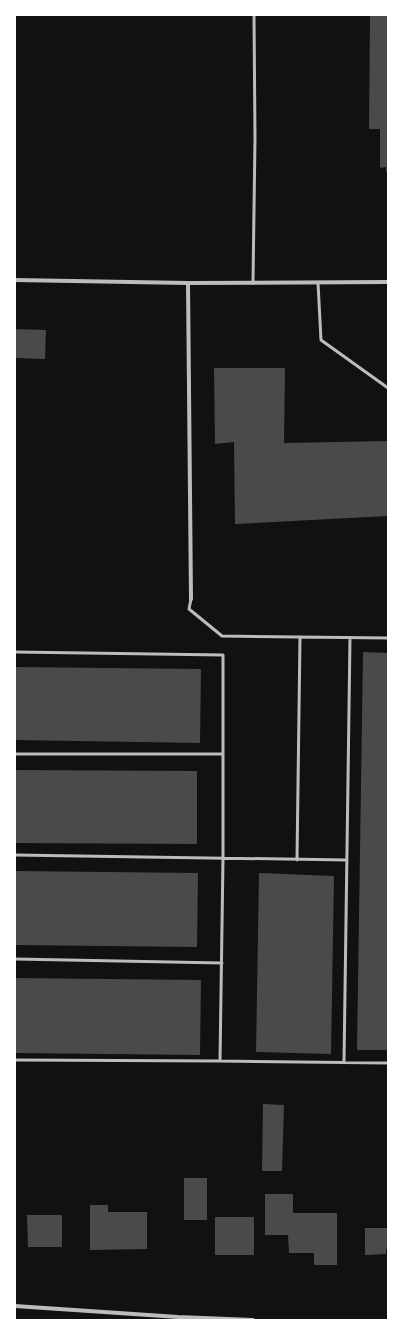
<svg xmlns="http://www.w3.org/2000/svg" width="403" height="1335" viewBox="0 0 403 1335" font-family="Barlow,sans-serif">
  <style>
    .building { fill: #4a4a4a }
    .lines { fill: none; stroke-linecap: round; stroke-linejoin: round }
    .service { stroke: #bcbcbc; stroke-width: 3 }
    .minor { stroke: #bcbcbc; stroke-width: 4 }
  </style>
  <rect width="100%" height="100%" fill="#111"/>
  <!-- building -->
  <path class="building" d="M370,15H388V172H386V167L380,168V129H369Z
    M15,329L46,330L45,359L15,358Z
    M214,368H285L284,443L388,441V516L235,524L234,442L215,444Z
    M363,652L388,653L387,1050H357Z
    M15,667L201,669L200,743L15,740Z
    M15,770L197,771V844L15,843Z
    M15,871L198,873L197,947L15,945Z
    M259,873L334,876L331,1054L256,1052Z
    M15,978L201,980L200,1055L15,1053Z
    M263,1104L284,1105L282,1171H262Z
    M184,1178H207V1220H184Z
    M265,1194H293V1213H337V1265H314V1253H289L288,1235H265Z
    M90,1205H108V1212H147V1249L90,1250Z
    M27,1215H62V1247H28Z
    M215,1217H254V1255H215Z
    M365,1228H387L388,1249H386V1254L365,1255Z"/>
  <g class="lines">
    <!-- service -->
    <path class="service" d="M253,283L255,138L254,15
      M318,283L321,340L388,388
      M191,599L189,609L222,636L388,638
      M15,652L223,655V859L220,1061L15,1060
      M15,754H223
      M15,855L347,860
      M297,860L300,637
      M15,959L222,963
      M220,1061L388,1063
      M344,1062L350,638"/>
    <!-- minor -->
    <path class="minor" d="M15,280L188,283L388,282
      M188,283L191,599
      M15,1306L178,1317L253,1320"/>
  </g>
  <!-- border -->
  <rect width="403" height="1335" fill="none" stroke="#ffffff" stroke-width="32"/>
</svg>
